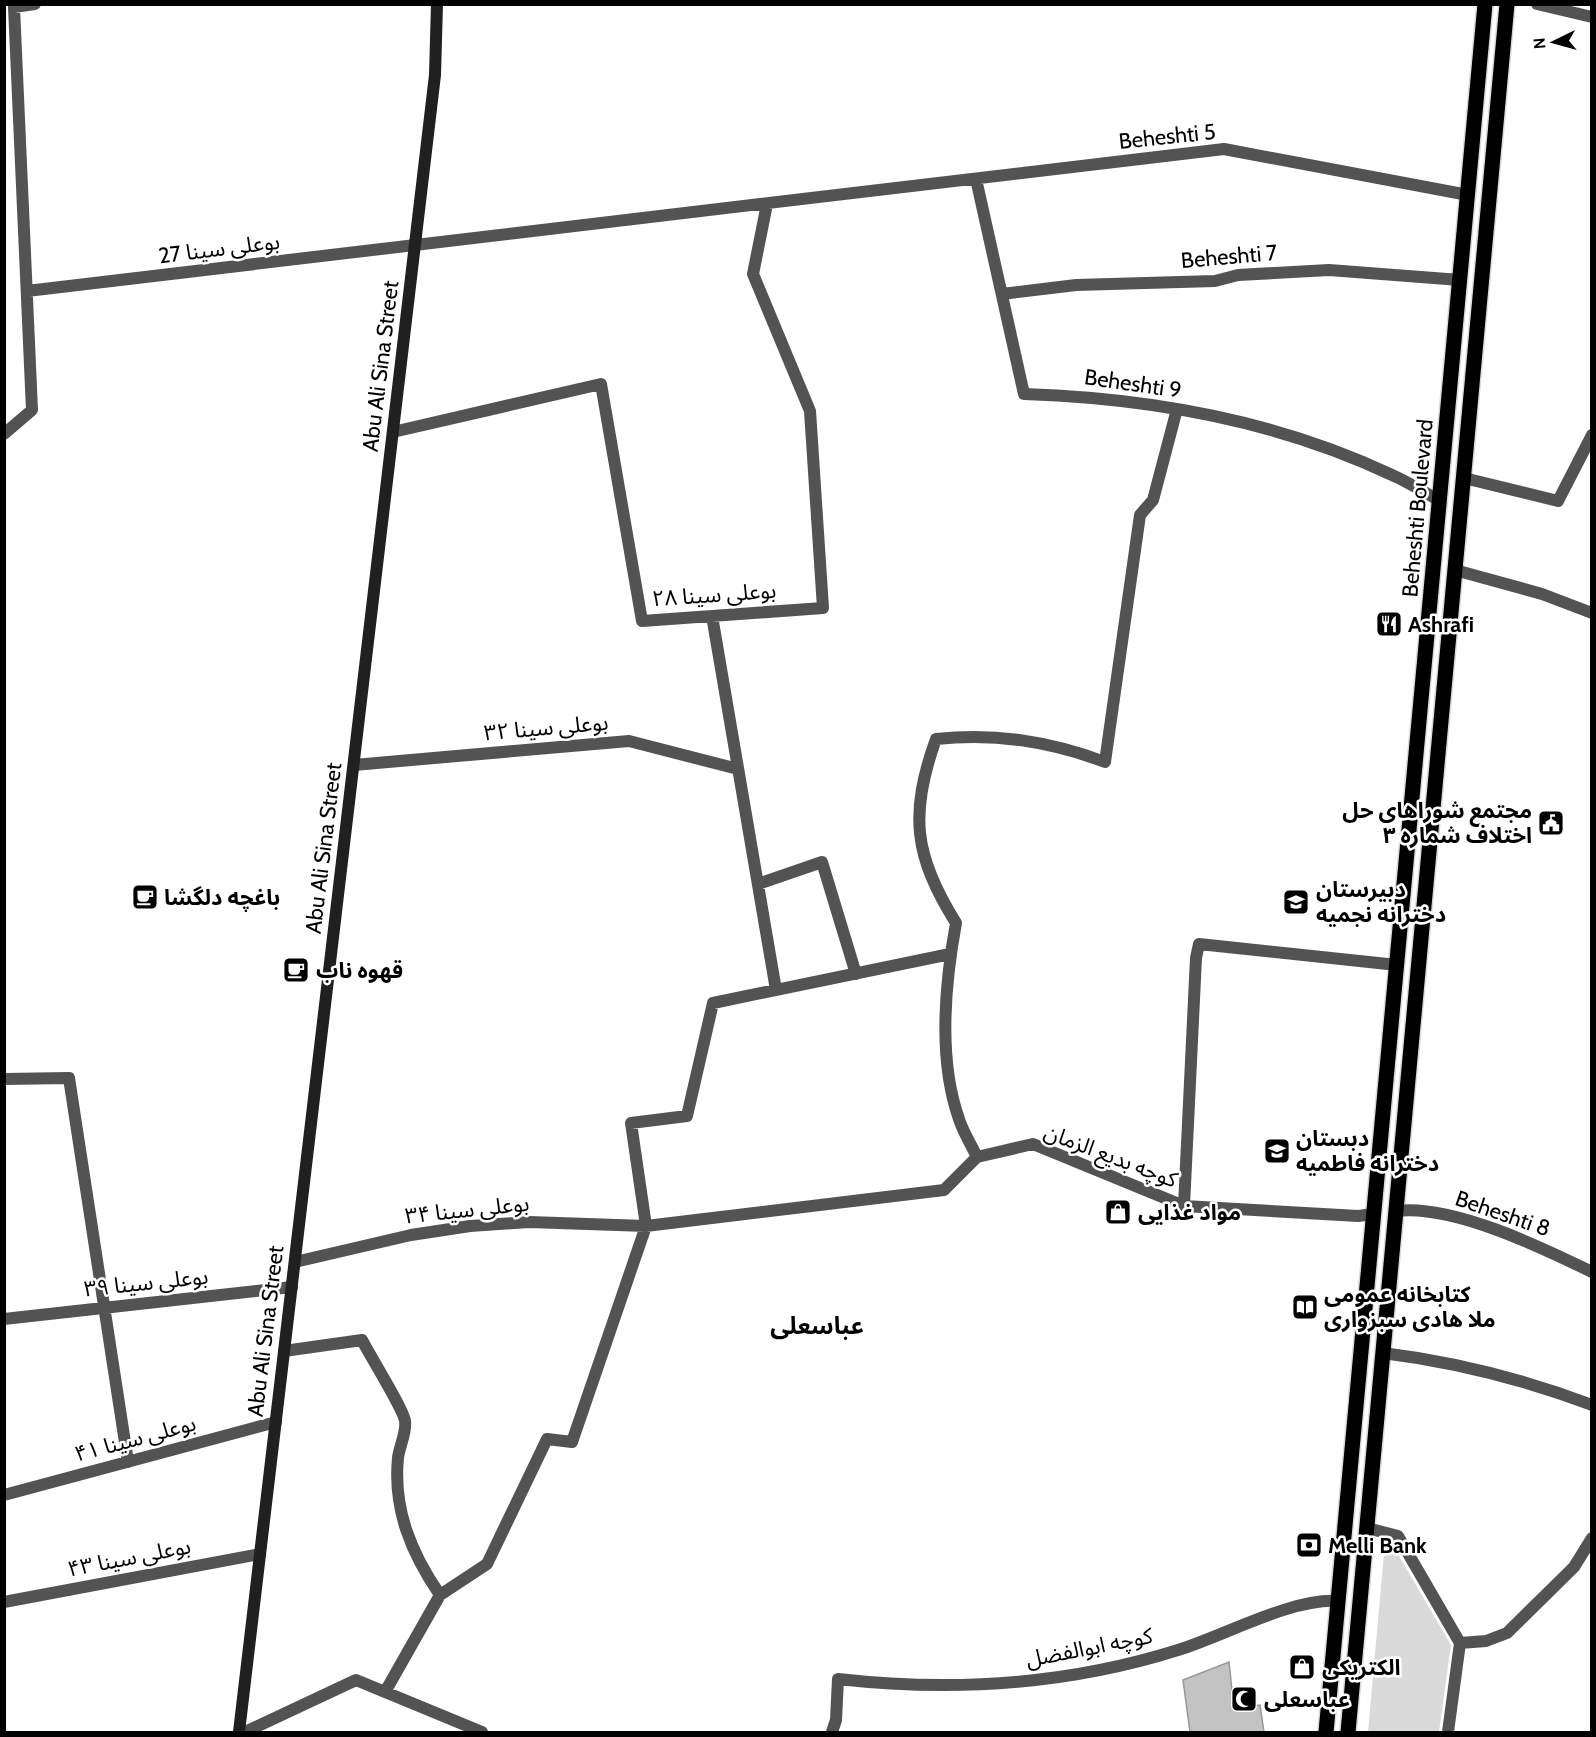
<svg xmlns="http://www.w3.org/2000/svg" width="1596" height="1737" viewBox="0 0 1596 1737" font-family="Cabin,'Noto Sans Arabic',sans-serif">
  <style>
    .green { fill: #dadada }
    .building { fill: #c3c3c3; stroke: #979797; stroke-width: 1.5 }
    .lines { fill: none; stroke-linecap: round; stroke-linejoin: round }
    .primary-casing { stroke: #dbdbdb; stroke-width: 18 }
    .street { stroke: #535353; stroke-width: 12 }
    .secondary { stroke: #202020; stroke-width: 12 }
    .primary { stroke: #000; stroke-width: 15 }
    .labels { text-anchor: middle; stroke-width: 5; stroke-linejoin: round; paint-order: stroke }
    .street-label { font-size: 22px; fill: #000; stroke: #fff }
    .poi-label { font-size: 22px; font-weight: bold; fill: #000; stroke: #fff; text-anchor: start }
    .neighbourhood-label { font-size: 24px; font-weight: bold; fill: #000; stroke: #fff }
  </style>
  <rect width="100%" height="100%" fill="#fff"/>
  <!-- green -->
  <path class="green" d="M1385,1542L1392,1544L1451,1645L1439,1732H1368Z"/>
  <!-- building -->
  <path class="building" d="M1229,1662L1234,1709L1260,1705L1264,1732H1190L1183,1680Z"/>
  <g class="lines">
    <defs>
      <path id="primary" d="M1326,1732L1485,4
        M1348,1732L1507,4"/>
    </defs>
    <!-- primary casing -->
    <use href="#primary" class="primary-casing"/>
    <!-- street -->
    <path class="street" d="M1537,4L1592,17
      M976,179L1024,394C1149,398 1278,421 1392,475C1408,482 1424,492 1440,501
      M27,291L1224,149L1468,195
      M1002,294L1076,285L1215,281L1238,275L1329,270L1460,280
      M393,432L601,384L642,621L823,608L810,411L753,274L767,204
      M4,434L32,410L14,7L35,4
      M1464,478L1558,501L1592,435
      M1455,570L1542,594L1592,613
      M712,616L776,990
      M354,765L629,741L738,769
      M758,884L822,862L856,974
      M4,1079L69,1078L128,1462
      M977,1157C971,1144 963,1132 959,1119C938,1060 945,983 956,923C914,856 909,814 936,739C996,733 1049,741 1105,762L1140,515L1153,500L1177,409
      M977,1157L1033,1144L1184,1206L1358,1216L1374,1214
      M1184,1206L1196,958L1199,944L1397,965
      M1396,1211C1452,1204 1541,1247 1592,1272
      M295,1262L411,1235L470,1226L529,1222L646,1226L944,1190L977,1157
      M4,1319L292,1287
      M284,1351L362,1340C369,1354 404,1410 405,1421C407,1432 399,1447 398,1458C393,1509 411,1553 440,1595
      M1383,1353C1456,1362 1523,1379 1592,1405
      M4,1495L276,1422
      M1367,1528L1398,1536L1460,1643
      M4,1602L260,1554
      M1460,1643L1486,1641L1507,1633L1574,1567L1592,1538
      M385,1692L440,1595L487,1564L547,1439L572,1442L646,1226L631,1123L687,1116L713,1003L950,954
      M245,1732L356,1680L482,1732
      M832,1732L836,1720L838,1679C953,1692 1067,1685 1178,1650C1224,1636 1291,1598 1338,1601
      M1448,1732L1460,1643"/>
    <!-- secondary -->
    <path class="secondary" d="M239,1732L435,75L437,4"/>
    <!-- primary -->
    <use href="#primary" class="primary"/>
  </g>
  <!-- icons -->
  <defs>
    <symbol id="restaurant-square" viewBox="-11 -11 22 22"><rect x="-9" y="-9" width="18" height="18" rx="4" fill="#000" stroke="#fff"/><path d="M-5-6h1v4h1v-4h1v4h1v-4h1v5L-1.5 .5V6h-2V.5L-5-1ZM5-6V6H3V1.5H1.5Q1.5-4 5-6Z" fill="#fff"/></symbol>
    <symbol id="civic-square" viewBox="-11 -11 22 22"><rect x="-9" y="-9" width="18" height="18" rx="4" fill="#000" stroke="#fff"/><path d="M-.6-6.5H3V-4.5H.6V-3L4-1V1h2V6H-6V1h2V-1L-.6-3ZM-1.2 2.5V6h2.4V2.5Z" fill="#fff"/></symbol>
    <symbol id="cafe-square" viewBox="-11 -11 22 22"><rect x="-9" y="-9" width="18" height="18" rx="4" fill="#000" stroke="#fff"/><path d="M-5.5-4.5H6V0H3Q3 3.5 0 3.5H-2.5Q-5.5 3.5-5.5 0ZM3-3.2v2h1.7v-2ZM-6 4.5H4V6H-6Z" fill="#fff"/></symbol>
    <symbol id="school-square" viewBox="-11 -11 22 22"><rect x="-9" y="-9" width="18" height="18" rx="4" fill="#000" stroke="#fff"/><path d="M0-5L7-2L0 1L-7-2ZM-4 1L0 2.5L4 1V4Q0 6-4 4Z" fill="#fff"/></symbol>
    <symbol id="shop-square" viewBox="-11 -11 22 22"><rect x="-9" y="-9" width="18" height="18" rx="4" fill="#000" stroke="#fff"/><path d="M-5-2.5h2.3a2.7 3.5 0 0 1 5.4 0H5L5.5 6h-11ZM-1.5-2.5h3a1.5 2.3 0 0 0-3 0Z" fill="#fff"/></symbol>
    <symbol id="library-square" viewBox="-11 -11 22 22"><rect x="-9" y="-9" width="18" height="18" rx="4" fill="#000" stroke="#fff"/><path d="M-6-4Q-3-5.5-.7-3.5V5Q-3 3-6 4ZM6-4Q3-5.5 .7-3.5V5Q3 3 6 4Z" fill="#fff"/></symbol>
    <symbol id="bank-square" viewBox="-11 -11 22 22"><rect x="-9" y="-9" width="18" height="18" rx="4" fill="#000" stroke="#fff"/><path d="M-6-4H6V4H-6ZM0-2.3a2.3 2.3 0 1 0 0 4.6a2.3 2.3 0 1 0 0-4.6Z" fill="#fff"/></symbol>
    <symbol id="mosque-square" viewBox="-11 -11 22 22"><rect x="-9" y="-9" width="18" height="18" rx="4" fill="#000" stroke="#fff"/><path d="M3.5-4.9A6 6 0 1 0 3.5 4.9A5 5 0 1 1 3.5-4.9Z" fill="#fff"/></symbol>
  </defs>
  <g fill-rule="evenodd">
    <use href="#restaurant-square" x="1374" y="609" width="30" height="30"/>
    <use href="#civic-square" x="1536" y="808" width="30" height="30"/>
    <use href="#cafe-square" x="130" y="882" width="30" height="30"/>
    <use href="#school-square" x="1281" y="887" width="30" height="30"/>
    <use href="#cafe-square" x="281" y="955" width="30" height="30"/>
    <use href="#school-square" x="1262" y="1136" width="30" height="30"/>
    <use href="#shop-square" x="1103" y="1197" width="30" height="30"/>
    <use href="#library-square" x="1290" y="1292" width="30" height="30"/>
    <use href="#bank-square" x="1294" y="1530" width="30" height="30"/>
    <use href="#shop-square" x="1287" y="1652" width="30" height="30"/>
    <use href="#mosque-square" x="1229" y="1684" width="30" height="30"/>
  </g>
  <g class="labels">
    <!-- street labels -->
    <g class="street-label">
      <text transform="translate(1167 136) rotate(-6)" y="8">Beheshti 5</text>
      <text transform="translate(219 248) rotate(-7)" y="8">بوعلی سینا 27</text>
      <text transform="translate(1229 256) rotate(-5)" y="8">Beheshti 7</text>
      <text transform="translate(380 366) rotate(-83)" y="8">Abu Ali Sina Street</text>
      <text transform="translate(1133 383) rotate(8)" y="8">Beheshti 9</text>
      <text transform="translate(1417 508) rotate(-85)" y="8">Beheshti Boulevard</text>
      <text transform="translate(714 594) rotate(-4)" y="8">بوعلی سینا ۲۸</text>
      <text transform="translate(546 727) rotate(-5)" y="8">بوعلی سینا ۳۲</text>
      <text transform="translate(323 848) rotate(-83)" y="8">Abu Ali Sina Street</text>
      <text transform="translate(1111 1155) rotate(21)" y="8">کوچه بدیع الزمان</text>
      <text transform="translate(467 1209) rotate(-6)" y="8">بوعلی سینا ۳۴</text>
      <text transform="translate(1503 1213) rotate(19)" y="8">Beheshti 8</text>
      <text transform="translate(146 1282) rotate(-6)" y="8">بوعلی سینا ۳۹</text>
      <text transform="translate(265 1331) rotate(-83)" y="8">Abu Ali Sina Street</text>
      <text transform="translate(135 1438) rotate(-15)" y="8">بوعلی سینا ۴۱</text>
      <text transform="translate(129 1557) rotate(-11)" y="8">بوعلی سینا ۴۳</text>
      <text transform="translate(1089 1647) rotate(-11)" y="8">کوچه ابوالفضل</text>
    </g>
    <!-- poi labels -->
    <g class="poi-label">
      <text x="1408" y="632">Ashrafi</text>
      <text x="1532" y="818" text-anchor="end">مجتمع شوراهای حل<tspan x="1532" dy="25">اختلاف شماره ۳</tspan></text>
      <text x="1316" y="897">دبیرستان<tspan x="1316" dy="25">دخترانه نجمیه</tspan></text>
      <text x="164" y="905">باغچه دلگشا</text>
      <text x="316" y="978">قهوه ناب</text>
      <text x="1296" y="1146">دبستان<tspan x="1296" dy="25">دخترانه فاطمیه</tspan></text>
      <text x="1138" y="1220">مواد غذایی</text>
      <text x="1324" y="1302">کتابخانه عمومی<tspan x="1324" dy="25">ملا هادی سبزواری</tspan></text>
      <text x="1328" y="1553">Melli Bank</text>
      <text x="1322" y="1675">الکتریکی</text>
      <text x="1264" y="1707">عباسعلی</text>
    </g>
    <!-- neighbourhood labels -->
    <g class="neighbourhood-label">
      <text x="817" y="1334">عباسعلی</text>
    </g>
  </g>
  <!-- border -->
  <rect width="1596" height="1737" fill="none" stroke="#000000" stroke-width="12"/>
  <!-- north arrow -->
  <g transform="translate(1554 42) rotate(265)" stroke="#ffffff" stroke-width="4.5" paint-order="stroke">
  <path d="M0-4.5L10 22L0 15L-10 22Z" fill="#000000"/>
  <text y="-9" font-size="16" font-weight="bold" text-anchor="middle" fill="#000000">N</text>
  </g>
</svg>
